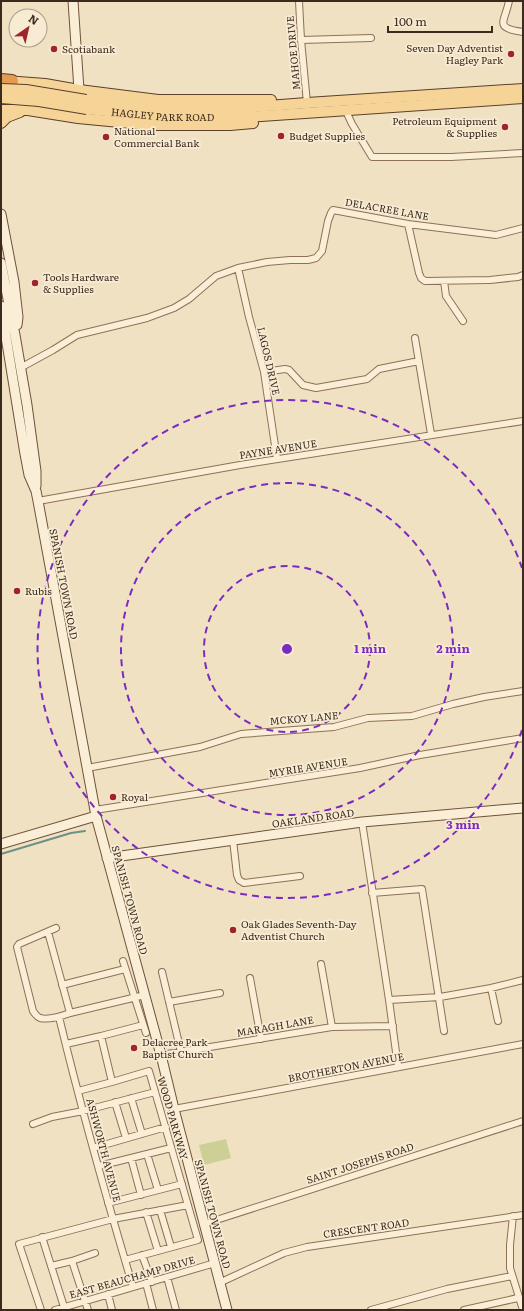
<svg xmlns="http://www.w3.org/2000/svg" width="524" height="1311" viewBox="0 0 524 1311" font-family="Literata,serif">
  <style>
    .grass { fill: #ccd096 }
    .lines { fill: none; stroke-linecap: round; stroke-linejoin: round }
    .stream { stroke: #6b9286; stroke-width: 2 }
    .street-casing { stroke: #8c7158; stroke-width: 8 }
    .secondary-casing { stroke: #6e523b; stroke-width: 11 }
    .primary-casing { stroke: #5a3f2d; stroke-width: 12 }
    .highway-casing { stroke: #5a3f2d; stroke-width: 14 }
    .street { stroke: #fbeed7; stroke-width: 6 }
    .secondary { stroke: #fbeed7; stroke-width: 9 }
    .primary { stroke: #f6d498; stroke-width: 10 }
    .highway { stroke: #e59b4e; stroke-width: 12 }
    .primary-bridge-casing { stroke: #5a3f2d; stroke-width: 12; stroke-linecap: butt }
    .primary-bridge { stroke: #f6d498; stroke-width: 10 }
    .ring { fill: none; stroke: #7b2cbf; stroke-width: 2; stroke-dasharray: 7 5 }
    .poi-dot { fill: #9f242c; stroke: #f8ebd3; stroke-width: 1.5 }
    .labels { text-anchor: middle; stroke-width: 3.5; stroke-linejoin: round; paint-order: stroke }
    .poi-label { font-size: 10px; fill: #3b2a1d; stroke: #f8ebd3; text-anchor: start }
    .street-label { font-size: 10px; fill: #3b2a1d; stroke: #f8ebd3 }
    .centre { fill: #7b2cbf; stroke: #f8ebd3; stroke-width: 2 }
    .ring-label { font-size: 12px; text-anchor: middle; font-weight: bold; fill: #7b2cbf; stroke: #f8ebd3; stroke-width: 3.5; stroke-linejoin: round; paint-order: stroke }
  </style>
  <rect width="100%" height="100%" fill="#f1e1c3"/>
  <!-- grass -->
  <path class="grass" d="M226,1139L231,1158L204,1165L199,1145Z"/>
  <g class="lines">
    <!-- stream -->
    <path class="stream" d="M1,854L71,833L85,831"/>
    <defs>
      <path id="street" d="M299,1L301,40L307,103
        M509,1C505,22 493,28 523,32
        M301,40L371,38
        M345,109L352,124L372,157H451L523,153
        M408,224L419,273L421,278L425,281L490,280L518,277L523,275
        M238,268L249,317L264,372L277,459
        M444,281L446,296L463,321
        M415,338L431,434
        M20,368L53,350L77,335L147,318L174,308L189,299L216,276L238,268L267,262L290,260H308L316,258L322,251L328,221L331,213L333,210L408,224L496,235L523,228
        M264,372L285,369L289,370L303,385L316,388L367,379L379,369L419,361
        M38,501L240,465L523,421
        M87,768L200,747L241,734L334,727L368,718L412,716L453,704L484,697L523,691
        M95,810L360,768L420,755L523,738
        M362,822L389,1000L398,1067
        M233,840L237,875L239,880L244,883L300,876
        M372,893L422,889L444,1031
        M56,928L19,944L17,947L33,1011C35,1014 37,1017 40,1018C48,1020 62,1016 70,1013L145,995
        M48,932L70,1013
        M123,961L146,1033
        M321,964L332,1027
        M162,972L181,1052
        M250,978L261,1039
        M62,985L125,969
        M491,988L498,1021
        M389,1000L440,997L491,988L523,980
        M169,1002L220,993
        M59,1017C81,1108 106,1197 133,1287
        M66,1044L101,1036
        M161,1055L332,1027L393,1026
        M78,1091L112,1082
        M131,1098L142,1134
        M115,1102L126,1138
        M174,1109L523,1044
        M33,1124L52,1117L83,1111L155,1092
        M93,1148L166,1127
        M147,1154L158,1190
        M131,1158L141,1195
        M99,1166L171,1148
        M108,1203L182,1184
        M160,1210L171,1247
        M146,1212L158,1251
        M513,1216L510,1245V1268L523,1310
        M204,1224L523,1121
        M42,1237L64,1307
        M142,1255L152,1282
        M125,1260L198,1240L149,1071L112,1082L101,1036L143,1025
        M72,1261L88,1310
        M51,1266L72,1261L95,1253
        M167,1277L176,1310
        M146,1283L153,1310
        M219,1283L284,1253L307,1247L523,1215
        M108,1294L112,1310
        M41,1310L19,1244L113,1219L188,1205
        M55,1310L215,1263
        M371,1310L447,1289L512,1276
        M464,1310L518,1298"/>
      <path id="secondary" d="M73,1L79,90
        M1,214L14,282L18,317L17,325
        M1,263L15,335L27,405L36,471V486
        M1,306L25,454L29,475L36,491L38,501L96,816L161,1055L174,1109L227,1310
        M1,844L96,816
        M107,858L362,822L523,808"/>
      <g id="primary">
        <path d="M5,81L45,84L79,90L158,100H271"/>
        <path d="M86,100L163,108H241L307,103L523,89"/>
        <path id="s1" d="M87,109L166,117H246L523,98"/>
        <path d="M1,110H28L78,118L151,125H230L253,123"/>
        <path d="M1,123L7,117L20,112"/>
      </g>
      <path id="highway" d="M1,80L12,81"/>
    </defs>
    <!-- street casing -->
    <use href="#street" class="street-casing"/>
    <!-- secondary casing -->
    <use href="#secondary" class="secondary-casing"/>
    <!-- primary casing -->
    <use href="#primary" class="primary-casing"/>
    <!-- highway casing -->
    <use href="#highway" class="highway-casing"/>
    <!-- street -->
    <use href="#street" class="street"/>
    <!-- secondary -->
    <use href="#secondary" class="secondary"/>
    <!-- primary -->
    <use href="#primary" class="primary"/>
    <!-- highway -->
    <use href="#highway" class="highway"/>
    <defs>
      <path id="primary-bridge" d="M1,89L26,90L86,100
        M1,98L39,101L87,109"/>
    </defs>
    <!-- primary-bridge casing -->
    <use href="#primary-bridge" class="primary-bridge-casing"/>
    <!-- primary-bridge -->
    <use href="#primary-bridge" class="primary-bridge"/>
  </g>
  <!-- distance rings -->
  <g class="ring">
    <circle cx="287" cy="649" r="83"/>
    <circle cx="287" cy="649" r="166"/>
    <path d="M522 730A249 249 0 1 1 522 568"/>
  </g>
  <!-- markers -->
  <g class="poi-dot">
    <circle cx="54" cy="49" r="4"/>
    <circle cx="511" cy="54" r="4"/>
    <circle cx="505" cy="127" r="4"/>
    <circle cx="281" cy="136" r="4"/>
    <circle cx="106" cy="137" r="4"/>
    <circle cx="35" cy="283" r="4"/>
    <circle cx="17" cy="591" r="4"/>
    <circle cx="113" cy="797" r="4"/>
    <circle cx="233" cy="930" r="4"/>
    <circle cx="134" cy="1048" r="4"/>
  </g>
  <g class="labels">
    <!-- poi labels -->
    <g class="poi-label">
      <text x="503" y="52" text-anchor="end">Seven Day Adventist<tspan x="503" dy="12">Hagley Park</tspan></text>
      <text x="62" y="53">Scotiabank</text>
      <text x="497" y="125" text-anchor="end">Petroleum Equipment<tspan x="497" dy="12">&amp; Supplies</tspan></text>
      <text x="114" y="135">National<tspan x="114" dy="12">Commercial Bank</tspan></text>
      <text x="289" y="140">Budget Supplies</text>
      <text x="43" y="281">Tools Hardware<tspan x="43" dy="12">&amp; Supplies</tspan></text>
      <text x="25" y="595">Rubis</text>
      <text x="121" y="801">Royal</text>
      <text x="241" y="928">Oak Glades Seventh-Day<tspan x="241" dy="12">Adventist Church</tspan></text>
      <text x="142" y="1046">Delacree Park<tspan x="142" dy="12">Baptist Church</tspan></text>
    </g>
    <!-- street labels -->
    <g class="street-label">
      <text transform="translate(293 53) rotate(-95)" y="4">MAHOE DRIVE</text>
      <text dy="4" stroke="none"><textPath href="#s1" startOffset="76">HAGLEY PARK ROAD</textPath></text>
      <text transform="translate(387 209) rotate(10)" y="4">DELACREE LANE</text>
      <text transform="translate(269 361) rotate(77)" y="4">LAGOS DRIVE</text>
      <text transform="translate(278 449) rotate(-9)" y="4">PAYNE AVENUE</text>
      <text transform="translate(64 584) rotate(79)" y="4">SPANISH TOWN ROAD</text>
      <text transform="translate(304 718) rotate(-5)" y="4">MCKOY LANE</text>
      <text transform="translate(308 767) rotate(-9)" y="4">MYRIE AVENUE</text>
      <text transform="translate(313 818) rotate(-8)" y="4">OAKLAND ROAD</text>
      <text transform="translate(130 900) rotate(75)" y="4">SPANISH TOWN ROAD</text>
      <text transform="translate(275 1026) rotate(-10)" y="4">MARAGH LANE</text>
      <text transform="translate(346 1067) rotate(-11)" y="4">BROTHERTON AVENUE</text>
      <text transform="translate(173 1118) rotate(74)" y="4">WOOD PARKWAY</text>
      <text transform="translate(104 1150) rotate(75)" y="4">ASHWORTH AVENUE</text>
      <text transform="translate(360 1163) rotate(-18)" y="4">SAINT JOSEPHS ROAD</text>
      <text transform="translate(213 1214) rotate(75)" y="4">SPANISH TOWN ROAD</text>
      <text transform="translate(366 1228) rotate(-8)" y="4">CRESCENT ROAD</text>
      <text transform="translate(132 1277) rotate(-16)" y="4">EAST BEAUCHAMP DRIVE</text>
    </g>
  </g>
  <circle cx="287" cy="649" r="6" class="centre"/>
  <g class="ring-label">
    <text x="370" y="653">1 min</text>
    <text x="453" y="653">2 min</text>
    <text x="463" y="829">3 min</text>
  </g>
  <!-- border -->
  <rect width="524" height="1311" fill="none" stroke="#3b2a1d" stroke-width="4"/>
  <!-- north arrow -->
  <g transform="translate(28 28) rotate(34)"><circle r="19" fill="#f8ebd3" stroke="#ac9e8a"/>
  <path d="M0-3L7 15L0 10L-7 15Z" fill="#9f242c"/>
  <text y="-6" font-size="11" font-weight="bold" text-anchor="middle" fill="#3b2a1d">N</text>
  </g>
  <!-- scale -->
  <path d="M388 26v6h104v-6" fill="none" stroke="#3b2a1d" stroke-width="2"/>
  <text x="394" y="26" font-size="12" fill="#3b2a1d" stroke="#f8ebd3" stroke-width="3" paint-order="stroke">100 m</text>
</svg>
